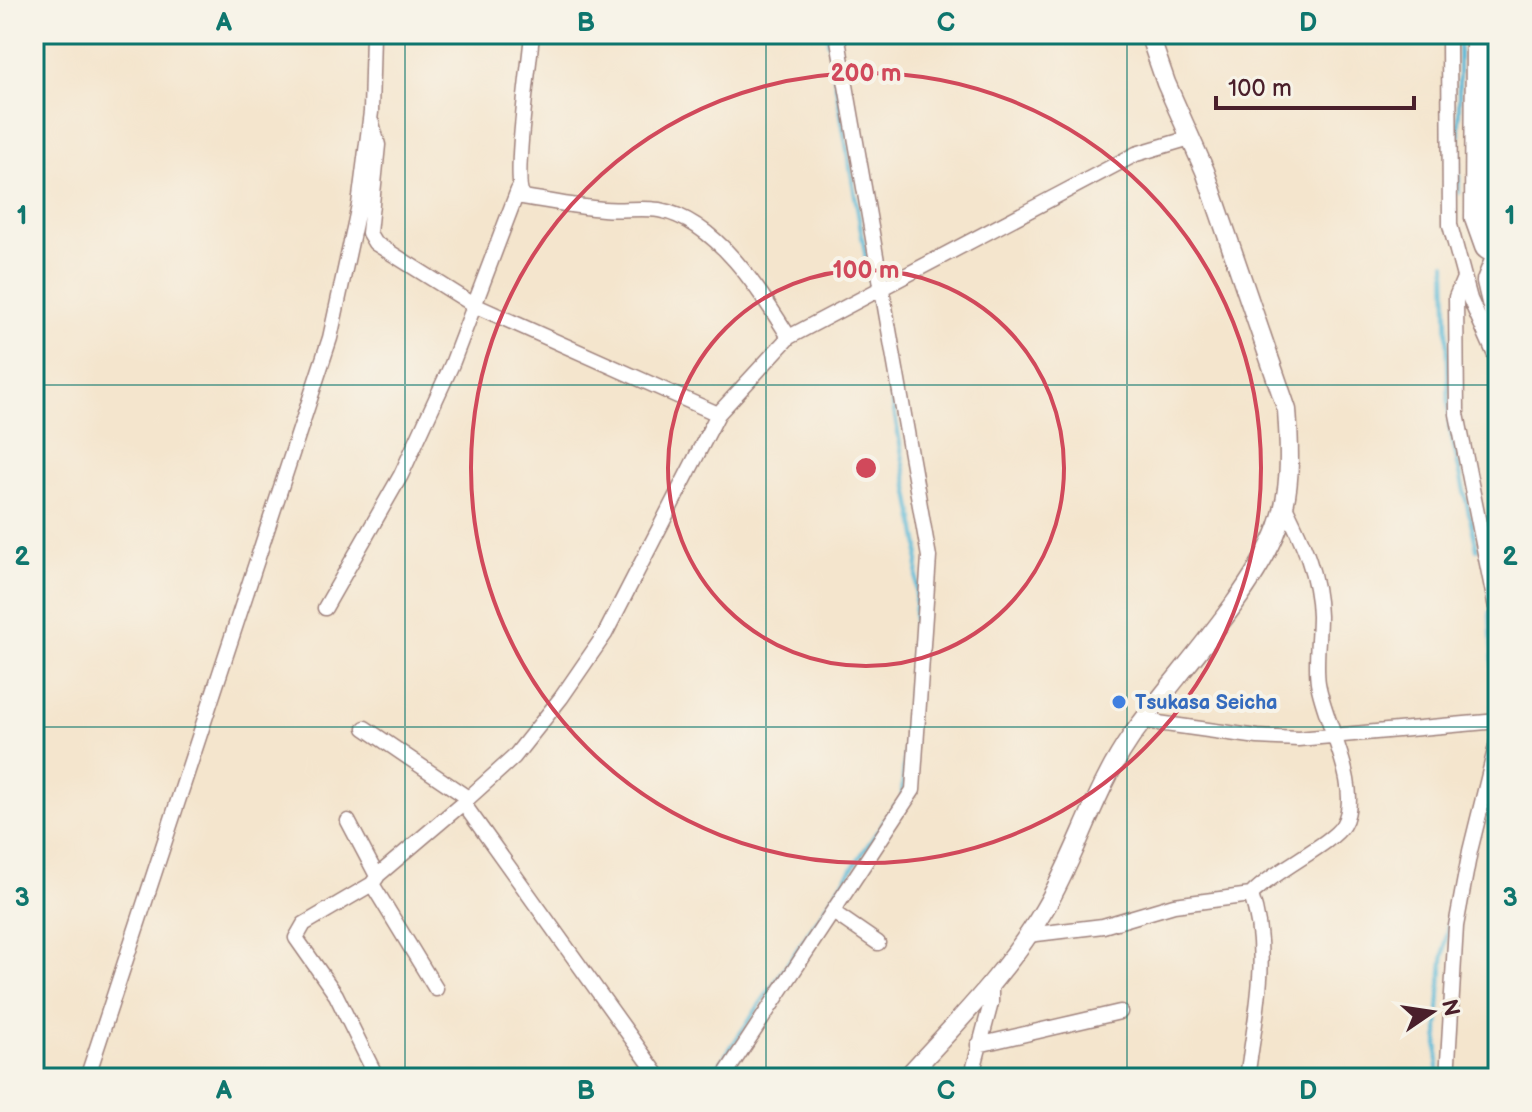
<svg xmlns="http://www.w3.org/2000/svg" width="1532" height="1112" viewBox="0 0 1532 1112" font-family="'Balsamiq Sans',sans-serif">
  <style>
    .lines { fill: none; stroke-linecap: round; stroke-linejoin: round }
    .stream { stroke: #59b9d7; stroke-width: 4 }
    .minor-casing { stroke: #9f827c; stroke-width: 17 }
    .tertiary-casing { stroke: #9f827c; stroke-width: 21 }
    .motorway-casing { stroke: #9f827c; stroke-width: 29 }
    .minor { stroke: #fff; stroke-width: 14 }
    .tertiary { stroke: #fff; stroke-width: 18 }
    .motorway { stroke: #fff; stroke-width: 26 }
    .grid { fill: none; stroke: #0f766e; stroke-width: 2; stroke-opacity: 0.55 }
    .ring { fill: none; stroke: #d1495b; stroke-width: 4 }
    .shop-dot { fill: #3f7fe0; stroke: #f7f3e8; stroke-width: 3 }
    .labels { text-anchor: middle; stroke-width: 8; stroke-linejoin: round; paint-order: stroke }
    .shop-label { font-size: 20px; font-weight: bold; fill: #366cbe; stroke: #f7f3e8; text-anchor: start }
    .centre { fill: #d1495b; stroke: #f7f3e8; stroke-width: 4 }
    .ring-label { font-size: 24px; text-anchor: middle; font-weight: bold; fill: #d1495b; stroke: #f7f3e8; stroke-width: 8; stroke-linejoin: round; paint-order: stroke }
    .neatline { fill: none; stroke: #0f766e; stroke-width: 3 }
    .grid-label { font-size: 26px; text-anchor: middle; font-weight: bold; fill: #0f766e }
  </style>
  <rect width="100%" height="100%" fill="#f7f3e8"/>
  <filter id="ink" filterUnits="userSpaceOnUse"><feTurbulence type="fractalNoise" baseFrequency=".0125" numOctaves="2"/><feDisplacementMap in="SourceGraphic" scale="16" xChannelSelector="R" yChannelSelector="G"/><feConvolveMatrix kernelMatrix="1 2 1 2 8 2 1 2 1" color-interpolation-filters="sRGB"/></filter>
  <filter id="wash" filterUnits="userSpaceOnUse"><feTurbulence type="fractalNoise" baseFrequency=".006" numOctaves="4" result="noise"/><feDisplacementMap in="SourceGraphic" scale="32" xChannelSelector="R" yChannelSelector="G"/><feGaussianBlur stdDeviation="1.8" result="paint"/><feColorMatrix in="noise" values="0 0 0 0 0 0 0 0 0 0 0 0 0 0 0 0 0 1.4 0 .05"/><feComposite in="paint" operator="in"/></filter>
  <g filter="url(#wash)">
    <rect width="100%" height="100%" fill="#f4e5cd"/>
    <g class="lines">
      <!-- stream -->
      <path class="stream" d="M827,34L871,288
        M1459,34V193
        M1446,263L1449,425L1477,549
        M873,296L919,547L902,794
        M1490,612L1495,708
        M710,1078L895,805
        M1438,1078C1436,1002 1445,921 1464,847"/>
    </g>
  </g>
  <g filter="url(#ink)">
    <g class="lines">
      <defs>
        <path id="minor" d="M532,34C530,61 512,182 523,197C549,201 576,207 603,209C621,211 640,207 659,210C716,220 761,292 789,337
          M1449,34L1450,225L1470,299L1498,362
          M372,123L378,145L369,233L375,243L474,305L718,414
          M1464,278L1456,297L1457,414L1498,618
          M325,608L401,475L452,364L518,190
          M1144,721L1258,737L1298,739L1498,721
          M365,728L468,798
          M463,803L514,757L561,698L605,634L718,414L789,337L1136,154L1190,138
          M348,821L377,876L463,803L660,1078
          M377,877L372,884L436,989
          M372,884L304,924L296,938L336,995L377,1078
          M1251,895C1273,871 1332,844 1343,825C1364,788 1324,722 1318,683C1315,663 1319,637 1319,616C1318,575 1303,542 1285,506
          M833,912L878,943
          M1028,935L1103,926L1174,905L1251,895C1271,952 1255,1019 1247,1078
          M978,1045L1120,1012
          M87,1078L330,338L359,205L371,112L373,34
          M723,1078L913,790L929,557L837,34
          M971,1078L991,1003V985
          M1447,1078L1456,926L1470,851L1498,738"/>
        <path id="tertiary" d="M906,1078C955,1024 1007,973 1044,910C1077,855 1094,790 1131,737C1174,676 1246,602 1275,535C1292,495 1290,452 1287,410L1205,171L1166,83L1149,34"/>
        <path id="motorway" d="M1479,34L1478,218L1488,246L1498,252
          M1498,261L1490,281L1498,315"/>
      </defs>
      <!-- minor casing -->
      <use href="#minor" class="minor-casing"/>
      <!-- tertiary casing -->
      <use href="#tertiary" class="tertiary-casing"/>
      <!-- motorway casing -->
      <use href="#motorway" class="motorway-casing"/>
      <!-- minor -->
      <use href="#minor" class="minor"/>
      <!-- tertiary -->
      <use href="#tertiary" class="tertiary"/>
      <!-- motorway -->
      <use href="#motorway" class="motorway"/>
    </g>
  </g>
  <!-- grid -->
  <path class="grid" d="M405,34V1078M766,34V1078M1127,34V1078M34,385H1498M34,727H1498"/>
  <!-- distance rings -->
  <g class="ring">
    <circle cx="866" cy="468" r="198"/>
    <circle cx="866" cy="468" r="395"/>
  </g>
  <!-- markers -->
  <circle class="shop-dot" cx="1119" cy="702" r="8"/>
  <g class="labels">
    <!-- shop labels -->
    <g class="shop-label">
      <text x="1135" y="709">Tsukasa Seicha</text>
    </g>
  </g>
  <circle cx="866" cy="468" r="12" class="centre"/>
  <g class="ring-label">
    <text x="866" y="81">200 m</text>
    <text x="866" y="278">100 m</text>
  </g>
  <!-- margin -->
  <rect width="1532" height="1112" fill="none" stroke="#f7f3e8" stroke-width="88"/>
  <!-- north arrow -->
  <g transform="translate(1432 1012) rotate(77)" stroke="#f7f3e8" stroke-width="6" paint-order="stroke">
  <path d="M0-6L14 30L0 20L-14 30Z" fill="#4a1f2b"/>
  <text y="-12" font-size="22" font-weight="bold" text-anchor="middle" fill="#4a1f2b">N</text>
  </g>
  <!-- scale -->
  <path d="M1216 96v12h198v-12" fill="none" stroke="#4a1f2b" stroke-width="4"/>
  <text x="1228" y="96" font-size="24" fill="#4a1f2b" stroke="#f7f3e8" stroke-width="6" paint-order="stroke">100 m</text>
  <rect x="44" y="44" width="1444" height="1024" class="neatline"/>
  <g class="grid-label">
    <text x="224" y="31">A</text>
    <text x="586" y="31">B</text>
    <text x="946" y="31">C</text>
    <text x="1308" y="31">D</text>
    <text x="22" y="224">1</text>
    <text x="1510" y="224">1</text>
    <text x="22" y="565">2</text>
    <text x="1510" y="565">2</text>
    <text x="22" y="906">3</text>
    <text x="1510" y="906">3</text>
    <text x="224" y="1099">A</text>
    <text x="586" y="1099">B</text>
    <text x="946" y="1099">C</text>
    <text x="1308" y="1099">D</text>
  </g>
</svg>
